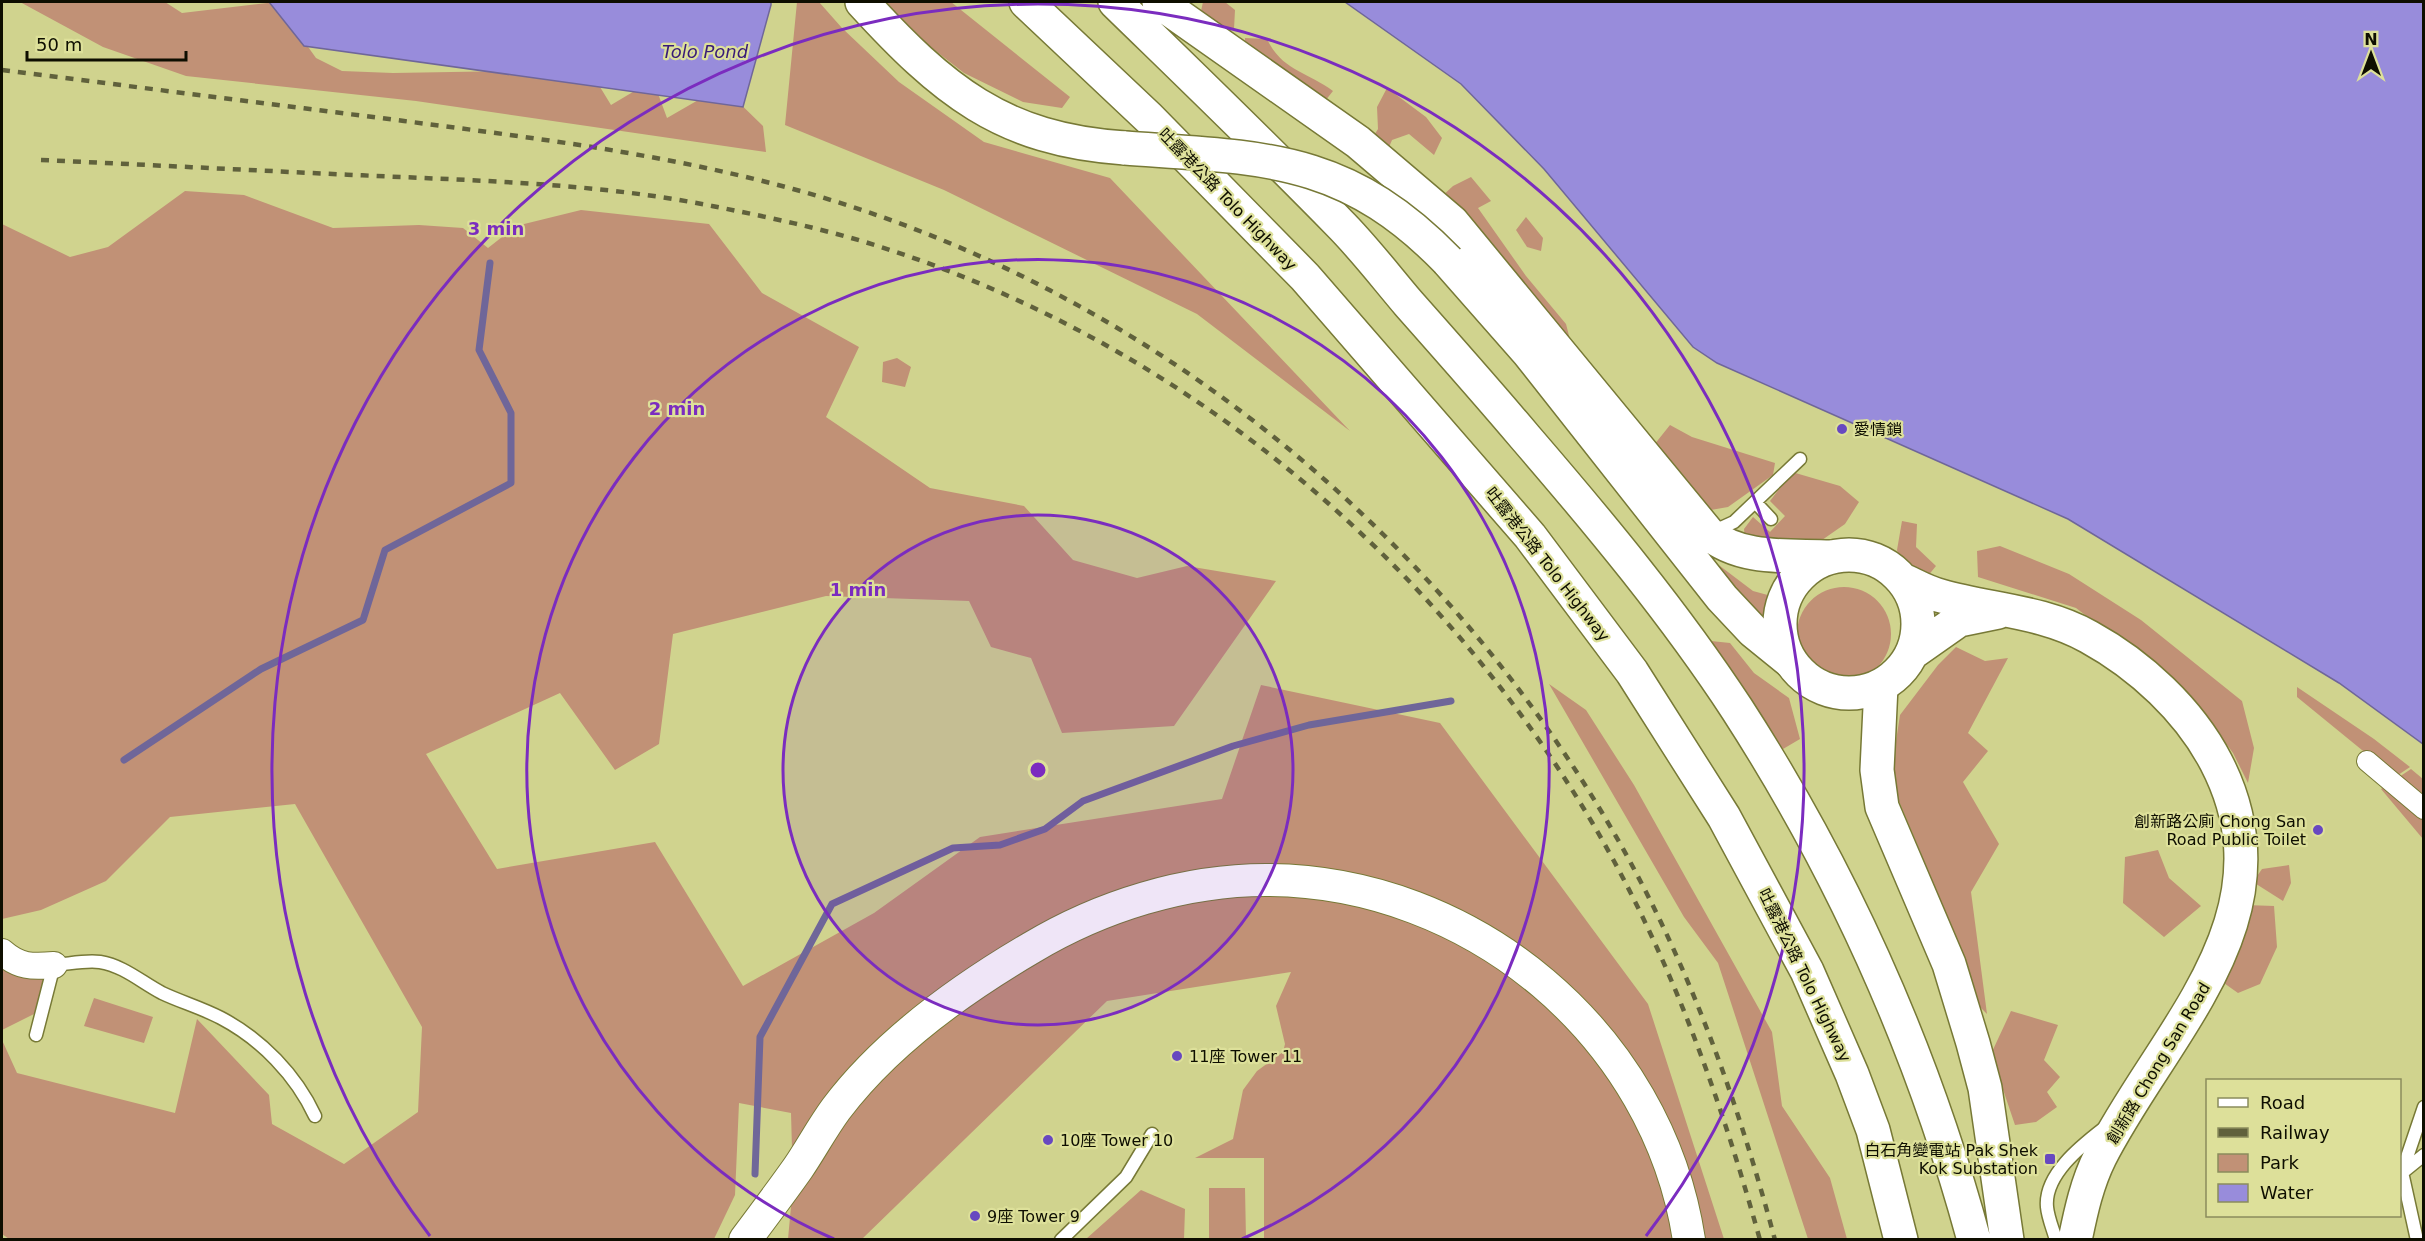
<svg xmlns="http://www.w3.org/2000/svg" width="2425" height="1241" viewBox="0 0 2425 1241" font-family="'DejaVu Sans','Noto Sans TC',sans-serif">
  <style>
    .green { fill: #c19176 }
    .water { fill: #988cdb; stroke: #6f6699; stroke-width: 1.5 }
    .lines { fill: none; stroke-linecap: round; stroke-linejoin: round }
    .stream { stroke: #6f6699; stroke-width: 7 }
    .service-casing { stroke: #777936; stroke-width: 15 }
    .pedestrian-casing { stroke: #777936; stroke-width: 22 }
    .minor-casing { stroke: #777936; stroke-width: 28 }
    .tertiary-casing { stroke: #777936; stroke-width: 34 }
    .secondary-casing { stroke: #777936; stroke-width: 36 }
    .motorway-casing { stroke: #777936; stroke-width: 36 }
    .service { stroke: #fff; stroke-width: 12 }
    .pedestrian { stroke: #fff; stroke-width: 20 }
    .minor { stroke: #fff; stroke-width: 26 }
    .tertiary { stroke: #fff; stroke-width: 32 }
    .secondary { stroke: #fff; stroke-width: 33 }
    .motorway { stroke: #fff; stroke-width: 33 }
    .rail { stroke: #60613c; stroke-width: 4.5; stroke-dasharray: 8 8; stroke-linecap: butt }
    .motorway-bridge-casing { stroke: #777936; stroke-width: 36; stroke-linecap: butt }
    .motorway-bridge { stroke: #fff; stroke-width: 33 }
    .ring { fill: none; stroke: #7b2cbf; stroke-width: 3 }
    .poi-dot { fill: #6748c0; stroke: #dde09a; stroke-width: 2 }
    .labels { text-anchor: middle; stroke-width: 4.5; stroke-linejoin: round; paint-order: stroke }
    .street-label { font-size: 16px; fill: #0e0e00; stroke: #dde09a }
    .poi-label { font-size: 16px; fill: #0e0e00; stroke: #dde09a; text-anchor: start }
    .water-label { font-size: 18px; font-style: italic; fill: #381b78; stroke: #dde09a }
    .centre { fill: #7b2cbf; stroke: #dde09a; stroke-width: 3 }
    .ring-label { font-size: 18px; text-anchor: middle; font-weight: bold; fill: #7b2cbf; stroke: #dde09a; stroke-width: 4.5; stroke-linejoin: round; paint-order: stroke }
  </style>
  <rect width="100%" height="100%" fill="#d0d38e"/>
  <!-- green -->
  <path class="green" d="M20,2H165L182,13L276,2L316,58L342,71L393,73L513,71L597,82L611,105L653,80L667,118L700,99L727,91L763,126L766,152L416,101L186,76L103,47Z
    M797,2H819L842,28L899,82L984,142L1110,178L1350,431L1197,314L944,190L785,125Z
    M886,2H951L1070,97L1062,108L1023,102L964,73L923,41Z
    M1203,2H1225L1235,10L1234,29L1222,35L1199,20Z
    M1245,38L1267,39C1282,71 1308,72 1333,91L1325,101L1245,48Z
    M1387,88L1426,117L1442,138L1434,155L1409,134L1392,140L1384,159L1368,145L1378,129L1377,107Z
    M1471,177L1491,201L1478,208L1526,276L1566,324L1575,359L1440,198L1453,186Z
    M185,191L244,195L333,228L419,225L463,228L488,248L516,226L581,210L709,224L762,293L859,347L826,417L930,488L1024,506L1073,560L1137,578L1187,566L1276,581L1174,726L1062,733L1031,658L991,647L969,601L826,596L673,634L659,744L615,770L560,693L426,754L497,869L655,842L743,986L874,913L980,837L1222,799L1261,685L1440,723L1648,1004L1724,1239H1264V1158H1195L1233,1139L1243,1090L1257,1071L1283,1052L1285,1044L1276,1006L1291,972L1107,1001L862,1239H788L793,1185L791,1113L739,1103L735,1195L714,1239H9L2,1234V1040L17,1073L175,1113L197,1019L269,1095L272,1124L344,1164L418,1112L422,1027L295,804L170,817L106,881L41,910L2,919V224L70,257L108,247Z
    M1526,217L1543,238L1541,251L1527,247L1516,230Z
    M897,358L911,367L905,387L882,382L883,362Z
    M1670,425L1692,437L1775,463L1773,475L1728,507L1705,511L1654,445Z
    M1792,472L1840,486L1859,502L1845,524L1812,547L1745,540L1744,529L1753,517L1770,532L1785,516L1770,501Z
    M1902,521L1917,524L1916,547L1936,566L1927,577L1901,566L1897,550Z
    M2000,546L2069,574L2141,620L2242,701L2254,748L2248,783L2233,753L2205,715L2158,671L2076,608L1978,577L1977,551Z
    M1716,563L1753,591L1775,597L1770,620L1755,619L1712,565Z
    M1797 634a47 47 0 1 1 94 0a47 47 0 1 1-94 0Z
    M1711,641L1730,643L1754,673L1789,698L1800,739L1783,749L1769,734Z
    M1956,647L1985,661L2008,658L1968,733L1988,751L1963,782L1999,844L1971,892L1987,1014L1966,993L1920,851L1890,780L1900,715L1938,665Z
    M1549,684L1586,710L1634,785L1772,1032L1782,1106L1830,1178L1847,1239H1808L1718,963L1684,917Z
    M2297,687L2374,739L2410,767L2395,777L2297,697Z
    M2411,769L2423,779V839L2381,789Z
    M2158,850L2169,878L2201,906L2164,937L2123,903L2125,857Z
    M2289,865L2291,883L2283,901L2253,882L2262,869Z
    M2246,905L2274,906L2277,947L2260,984L2238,993L2204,969Z
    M47,959L46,1008L2,1030V969Z
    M94,998L153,1017L144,1043L84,1026Z
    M2011,1011L2058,1025L2044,1060L2060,1077L2047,1092L2057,1107L2036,1122L2015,1125L1991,1054Z
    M1209,1188H1245L1246,1239H1209Z
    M1141,1190L1185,1209L1184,1239H1086Z"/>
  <!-- water -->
  <path class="water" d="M269,2H771V5L743,107L304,46Z
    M1345,2H2423V744L2339,683L2068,519L1717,363L1693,347L1544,169L1461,84Z"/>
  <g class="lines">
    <!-- stream -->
    <path class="stream" d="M124,760L261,669L363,620L385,550L511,483V413L479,350L490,263
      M755,1174L760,1037L832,904L953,848L1000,845L1045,829L1083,801L1233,746L1309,725L1451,701"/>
    <defs>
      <path id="service" d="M1755,502L1771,519
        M1712,532L1734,522L1800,459
        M36,1035L54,965C69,964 85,960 100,962C124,966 141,982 162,993C181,1002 202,1008 221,1018C261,1039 296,1075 315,1116
        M2403,1172L2424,1155
        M1061,1240L1126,1177L1152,1134
        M2056,1240C2053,1229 2048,1218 2047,1207C2044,1175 2081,1146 2103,1129
        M2417,1240L2402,1172L2424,1107"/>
      <path id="pedestrian" d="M2367,761L2424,809"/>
      <path id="minor" d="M2,952C19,967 32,967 54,965"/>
      <path id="tertiary" d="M745,1240C763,1216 781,1192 798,1168C811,1149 822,1128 836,1109C885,1044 961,989 1031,948C1101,906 1185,880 1266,880C1472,880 1658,1035 1689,1240"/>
      <path id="secondary" d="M1780 624a69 69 0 1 1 138 0a69 69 0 1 1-138 0Z
        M1903,580C1916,586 1928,593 1941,596C1990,610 2043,611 2089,637C2140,665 2189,710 2216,762C2296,916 2164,1031 2100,1157C2087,1183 2081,1211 2075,1240
        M1912,653L1959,620L1998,612"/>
      <path id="motorway" d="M862,2C942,89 1001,140 1125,148
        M1026,2L1149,118L1305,277L1530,536L1632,672L1724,817L1807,971L1852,1074L1873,1130L1901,1240
        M1115,2C1190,75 1266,148 1339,223C1364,248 1386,277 1409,304C1448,348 1487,392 1525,437C1600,524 1674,613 1737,709C1843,873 1923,1052 1974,1240
        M1159,2L1358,142L1452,222L1708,533C1741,561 1789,555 1830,557
        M1448,261L1528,352L1722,598L1753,631L1790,661
        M1881,686L1877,770L1882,807L1949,964L1973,1043L1985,1088L2007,1240"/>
    </defs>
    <!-- service casing -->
    <use href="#service" class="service-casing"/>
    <!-- pedestrian casing -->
    <use href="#pedestrian" class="pedestrian-casing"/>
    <!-- minor casing -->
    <use href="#minor" class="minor-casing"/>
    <!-- tertiary casing -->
    <use href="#tertiary" class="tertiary-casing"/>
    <!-- secondary casing -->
    <use href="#secondary" class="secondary-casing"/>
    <!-- motorway casing -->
    <use href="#motorway" class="motorway-casing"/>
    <!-- service -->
    <use href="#service" class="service"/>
    <!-- pedestrian -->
    <use href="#pedestrian" class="pedestrian"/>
    <!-- minor -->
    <use href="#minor" class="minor"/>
    <!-- tertiary -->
    <use href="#tertiary" class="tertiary"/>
    <!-- secondary -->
    <use href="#secondary" class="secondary"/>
    <!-- motorway -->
    <use href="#motorway" class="motorway"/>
    <!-- rail -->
    <path class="rail" d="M2,70C136,87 270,104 404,121C535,138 665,154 793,189C1133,282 1428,518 1607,821C1684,951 1736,1094 1775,1240
      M41,160C153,165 265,171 377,176C489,181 602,184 712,206C763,216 815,227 865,242C1172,336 1430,549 1593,824C1669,953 1720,1096 1760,1240"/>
    <defs>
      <path id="motorway-bridge" d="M1125,148C1263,158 1345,155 1448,261"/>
    </defs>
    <!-- motorway-bridge casing -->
    <use href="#motorway-bridge" class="motorway-bridge-casing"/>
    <!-- motorway-bridge -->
    <use href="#motorway-bridge" class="motorway-bridge"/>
  </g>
  <!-- distance rings -->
  <circle cx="1038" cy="770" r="255" fill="#7b2cbf" fill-opacity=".12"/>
  <g class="ring">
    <circle cx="1038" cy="770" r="255"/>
    <path d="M834 1239A511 511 0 1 1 1242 1239"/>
    <path d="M430 1236A766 766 0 1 1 1646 1236"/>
  </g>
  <!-- markers -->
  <g class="poi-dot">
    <circle cx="1842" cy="429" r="6"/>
    <circle cx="2318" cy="830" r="6"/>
    <circle cx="1177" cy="1056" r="6"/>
    <circle cx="1048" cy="1140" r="6"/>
    <rect x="2044" y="1153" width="12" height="12" rx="3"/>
    <circle cx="975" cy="1216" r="6"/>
  </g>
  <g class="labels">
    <!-- street labels -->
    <g class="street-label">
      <text transform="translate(1228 199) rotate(46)" y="6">吐露港公路 Tolo Highway</text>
      <text transform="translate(1548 564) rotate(52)" y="6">吐露港公路 Tolo Highway</text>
      <text transform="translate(1805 975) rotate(64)" y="6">吐露港公路 Tolo Highway</text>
      <text transform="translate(2158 1063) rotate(-59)" y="6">創新路 Chong San Road</text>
    </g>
    <!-- poi labels -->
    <g class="poi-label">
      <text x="1854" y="435">愛情鎖</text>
      <text x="2306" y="827" text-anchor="end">創新路公廁 Chong San<tspan x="2306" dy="18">Road Public Toilet</tspan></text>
      <text x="1189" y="1062">11座 Tower 11</text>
      <text x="1060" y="1146">10座 Tower 10</text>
      <text x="2038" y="1156" text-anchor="end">白石角變電站 Pak Shek<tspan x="2038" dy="18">Kok Substation</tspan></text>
      <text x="987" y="1222">9座 Tower 9</text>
    </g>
    <!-- water labels -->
    <g class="water-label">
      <text x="705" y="58">Tolo Pond</text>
    </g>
  </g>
  <circle cx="1038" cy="770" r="9" class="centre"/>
  <g class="ring-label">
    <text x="496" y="235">3 min</text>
    <text x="677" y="415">2 min</text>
    <text x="858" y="596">1 min</text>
  </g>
  <!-- border -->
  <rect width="2425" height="1241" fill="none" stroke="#0e0e00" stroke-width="6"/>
  <!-- legend -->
  <rect x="2206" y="1079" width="195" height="138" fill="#dde09a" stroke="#8a8c5c" stroke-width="1.5"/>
  <rect x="2218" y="1098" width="30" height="9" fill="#ffffff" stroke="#8a8c5c" stroke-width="1.5"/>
  <text x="2260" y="1109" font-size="18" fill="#0e0e00">Road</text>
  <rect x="2218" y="1128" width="30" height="9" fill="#60613c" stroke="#8a8c5c" stroke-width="1.5"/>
  <text x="2260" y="1139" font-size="18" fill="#0e0e00">Railway</text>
  <rect x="2218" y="1154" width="30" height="18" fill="#c19176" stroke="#8a8c5c" stroke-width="1.5"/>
  <text x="2260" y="1169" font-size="18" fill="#0e0e00">Park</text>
  <rect x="2218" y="1184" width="30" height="18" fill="#988cdb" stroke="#8a8c5c" stroke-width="1.5"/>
  <text x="2260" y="1199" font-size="18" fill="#0e0e00">Water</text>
  <!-- north arrow -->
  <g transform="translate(2371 54)" stroke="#dde09a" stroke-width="4.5" paint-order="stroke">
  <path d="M0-4.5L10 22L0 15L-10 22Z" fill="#0e0e00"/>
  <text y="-9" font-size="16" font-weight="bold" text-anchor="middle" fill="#0e0e00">N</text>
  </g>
  <!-- scale -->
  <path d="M27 51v9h159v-9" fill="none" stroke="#0e0e00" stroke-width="3"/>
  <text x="36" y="51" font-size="18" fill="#0e0e00" stroke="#dde09a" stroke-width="4.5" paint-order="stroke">50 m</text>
</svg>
